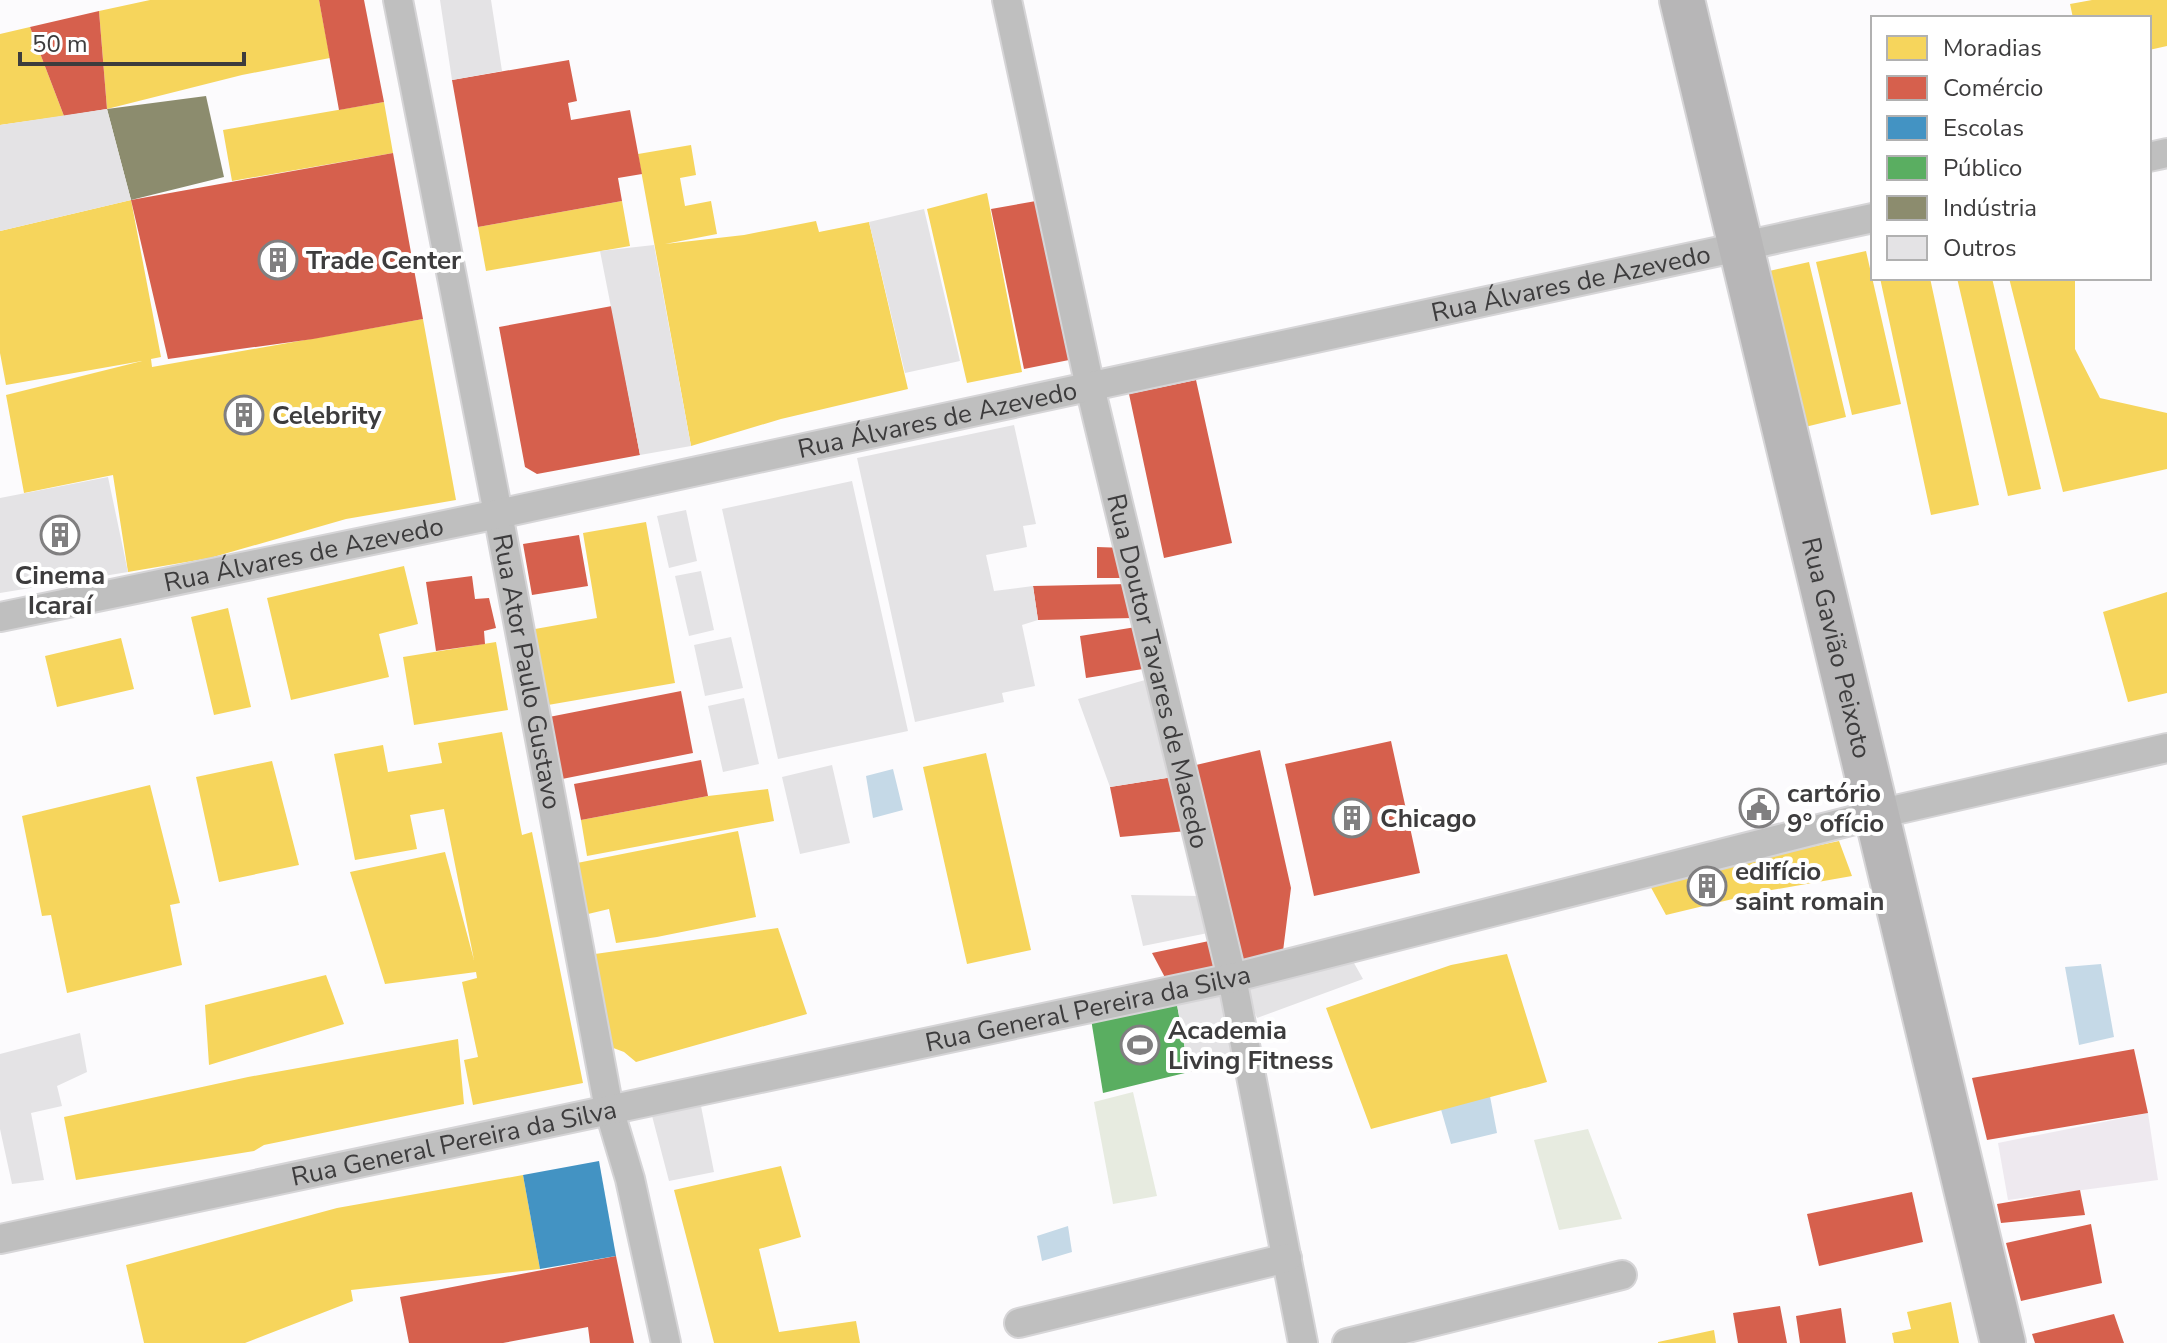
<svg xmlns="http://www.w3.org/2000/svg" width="2167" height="1343" viewBox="0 0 2167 1343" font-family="'Nunito Sans',sans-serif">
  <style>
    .built { fill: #eee9ef }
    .green { fill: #e7ebe0 }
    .water { fill: #c5d9e7 }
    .homes { fill: #f6d55c }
    .shops { fill: #d6604d }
    .schools { fill: #4393c3 }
    .public { fill: #5aae61 }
    .industry { fill: #8c8c6e }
    .building { fill: #e4e3e5 }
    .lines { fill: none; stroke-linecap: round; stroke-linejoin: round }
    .street-casing { stroke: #d6d5d7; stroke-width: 32 }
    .primary-casing { stroke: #d6d5d7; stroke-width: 48 }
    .street { stroke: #bfbfbf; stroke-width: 28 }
    .primary { stroke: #b7b6b7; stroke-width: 44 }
    .labels { text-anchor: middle; stroke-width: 8; stroke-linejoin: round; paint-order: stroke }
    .poi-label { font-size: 26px; font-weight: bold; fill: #3d3c3d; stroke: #fff; text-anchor: start }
    .street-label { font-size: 26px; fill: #3d3c3d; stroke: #fff }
  </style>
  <rect width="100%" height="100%" fill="#fcfbfd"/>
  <!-- built -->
  <path class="built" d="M2148,1113L2158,1180L2008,1200L1998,1143Z"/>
  <!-- green -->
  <path class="green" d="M1133,1092L1157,1196L1113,1204L1094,1102Z
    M1588,1129L1622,1219L1559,1230L1534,1140Z"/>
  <!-- water -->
  <path class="water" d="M893,769L903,810L873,818L866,776Z
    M2101,964L2114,1037L2079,1045L2065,967Z
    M1489,1091L1497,1133L1451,1144L1440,1106Z
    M1068,1226L1072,1252L1042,1261L1037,1236Z"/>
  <!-- homes -->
  <path class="homes" d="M150,0H319L330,58L242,75L107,109L99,11Z
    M2092,0H2167V46L2149,50V18H2073L2070,4Z
    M30,27L64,116L0,125V34Z
    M384,102L393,153L232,181L223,130Z
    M691,145L696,175L680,178L685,206L711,201L717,234L665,244L744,235L816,221L819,232L869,222L908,389L781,419L691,446L638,154Z
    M987,193L1022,372L967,383L927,209Z
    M131,200L161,357L151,359L152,367L423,319L456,500L346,519L210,558L128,572L113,475L24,493L6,395L142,361L6,385L0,353V231Z
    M622,201L630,246L486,271L478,227Z
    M1866,251L1901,404L1852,415L1816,262Z
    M1809,262L1846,417L1801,428L1765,272Z
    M1880,278H1930L1979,505L1931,515Z
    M1957,278H1992L2041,489L2008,496Z
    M2009,278H2075V349L2100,398L2167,413V469L2063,492Z
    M646,522L675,683L548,705L535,629L597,618L583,533Z
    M404,566L418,624L379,634L389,677L291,700L267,598Z
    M2167,592V693L2128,702L2103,612Z
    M228,608L251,707L214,715L191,617Z
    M121,638L134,689L57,707L45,656Z
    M496,642L508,710L414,725L403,657Z
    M502,732L522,835L532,832L583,1083L473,1105L464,1060L478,1057L462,982L477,978L476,972L385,984L350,872L445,852L474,960L444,809L410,815L417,849L355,860L334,754L383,745L388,772L442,763L438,743Z
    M986,753L1031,950L967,964L923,767Z
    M272,761L299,865L219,882L196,777Z
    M150,785L180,903L170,905L182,965L67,993L51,915L42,916L22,816Z
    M768,789L774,821L587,856L581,820L708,796Z
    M738,831L756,917L657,937L616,943L609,909L588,914L577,863Z
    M1839,841L1852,876L1766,891L1666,915L1648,882Z
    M778,928L807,1014L636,1062L624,1052L608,1046L588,955Z
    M1507,954L1547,1082L1371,1129L1326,1008L1451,965Z
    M326,975L344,1024L209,1065L205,1005Z
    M458,1039L464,1104L264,1145L254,1151L76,1180L64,1117L248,1077Z
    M781,1166L801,1237L759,1249L779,1332L856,1321L860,1343H714L674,1190Z
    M523,1175L540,1269L351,1290L353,1301L245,1343H144L126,1265L337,1208Z
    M1951,1302L1959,1343H1894L1892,1333L1911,1329L1907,1312Z
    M1714,1330L1716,1343H1658V1342Z"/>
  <!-- shops -->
  <path class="shops" d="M319,0H364L384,102L339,110Z
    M99,11L107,109L64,116L30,27Z
    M569,60L577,101L568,103L571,120L630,110L642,174L618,178L622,201L478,227L452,80Z
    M393,153L423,319L313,339L168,359L131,200Z
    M1036,201L1069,360L1024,369L991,209Z
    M612,306L640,455L537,474L525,467L499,327Z
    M1196,380L1232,543L1164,558L1129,394Z
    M579,535L588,586L532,595L523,544Z
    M1097,547L1125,548V578H1097Z
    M472,576L475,599L489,598L496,628L484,631L485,644L436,651L426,582Z
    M1129,584L1134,618L1038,620L1033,586Z
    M1136,627L1143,669L1086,678L1080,636Z
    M681,691L693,753L562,779L549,717Z
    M1391,741L1420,873L1314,896L1285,764Z
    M1260,750L1291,888L1282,959L1235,964L1227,902L1196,765Z
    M701,760L708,796L581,820L574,784Z
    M1173,777L1187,831L1120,837L1110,787Z
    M1209,941L1224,974L1169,985L1152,953Z
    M2134,1049L2148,1113L1987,1140L1972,1078Z
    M2080,1190L2085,1215L2001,1223L1997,1204Z
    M1912,1192L1923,1242L1819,1266L1807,1214Z
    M2091,1224L2102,1283L2021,1301L2006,1243Z
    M616,1256L634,1343H590L588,1327L503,1343H409L400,1297Z
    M1780,1306L1787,1343H1738L1733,1313Z
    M1841,1308L1846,1343H1800L1796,1316Z
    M2114,1314L2124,1343H2035L2032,1334Z"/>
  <!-- schools -->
  <path class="schools" d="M599,1161L616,1256L540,1269L523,1175Z"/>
  <!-- public -->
  <path class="public" d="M1176,999L1189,1072L1103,1093L1091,1019Z"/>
  <!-- industry -->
  <path class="industry" d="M206,96L224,177L131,200L107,109Z"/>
  <!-- building -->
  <path class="building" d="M440,0H491L502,71L452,80Z
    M107,109L131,200L0,231V125Z
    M924,209L960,361L905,373L869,222Z
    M654,245L691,446L640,455L600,251Z
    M1014,425L1036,524L1023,526L1027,547L986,555L994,591L1033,586L1038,620L1022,625L1035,686L1002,693L1004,702L915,722L857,458Z
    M108,477L128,572L0,593V498Z
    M852,481L908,731L778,759L722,509Z
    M686,510L697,561L669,568L657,516Z
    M701,571L714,630L689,636L675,576Z
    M731,637L743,688L705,696L694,645Z
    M1145,680L1173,777L1110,787L1078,699Z
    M744,698L759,764L723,772L708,706Z
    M832,765L850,843L800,854L782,777Z
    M1131,895L1201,896L1208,933L1143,946Z
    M1350,956L1363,979L1257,1018L1243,983Z
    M1226,989L1242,1062L1189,1072L1176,999Z
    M80,1033L87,1072L57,1086L62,1106L31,1113L44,1180L12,1184L0,1129V1054Z
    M701,1106L714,1172L669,1181L651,1112Z"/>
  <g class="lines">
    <defs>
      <g id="street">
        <path id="s1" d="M398,0L496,503L609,1109L630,1179L666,1343"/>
        <path id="s2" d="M1007,0L1090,387L1232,978L1303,1343"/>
        <path d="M2149,157L2167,153"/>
        <path id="s3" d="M0,617L498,514L1873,218"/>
        <path id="s4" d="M0,1239L1232,978L1878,814L2167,748"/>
        <path d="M1019,1323L1287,1258"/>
        <path d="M1347,1343L1622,1275"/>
      </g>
      <g id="primary">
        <path id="s5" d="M1682,0L2003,1343"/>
      </g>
    </defs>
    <!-- street casing -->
    <use href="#street" class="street-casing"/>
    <!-- primary casing -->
    <use href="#primary" class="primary-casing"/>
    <!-- street -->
    <use href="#street" class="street"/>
    <!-- primary -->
    <use href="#primary" class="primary"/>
  </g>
  <!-- icons -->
  <defs>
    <symbol id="building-ring" viewBox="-11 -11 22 22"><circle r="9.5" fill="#fff" stroke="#807f80" stroke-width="1.5"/><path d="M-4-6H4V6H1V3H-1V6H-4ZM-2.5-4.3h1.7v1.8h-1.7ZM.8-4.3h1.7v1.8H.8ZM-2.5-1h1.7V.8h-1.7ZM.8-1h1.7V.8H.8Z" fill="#807f80"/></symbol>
    <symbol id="civic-ring" viewBox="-11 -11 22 22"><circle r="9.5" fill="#fff" stroke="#807f80" stroke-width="1.5"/><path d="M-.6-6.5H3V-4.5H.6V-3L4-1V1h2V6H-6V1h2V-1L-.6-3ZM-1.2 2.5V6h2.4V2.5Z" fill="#807f80"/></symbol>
    <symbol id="stadium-ring" viewBox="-11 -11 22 22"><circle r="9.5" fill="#fff" stroke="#807f80" stroke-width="1.5"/><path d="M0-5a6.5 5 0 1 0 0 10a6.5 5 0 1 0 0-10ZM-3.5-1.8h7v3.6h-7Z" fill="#807f80"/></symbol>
  </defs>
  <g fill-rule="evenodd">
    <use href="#building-ring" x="256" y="238" width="44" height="44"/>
    <use href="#building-ring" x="222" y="393" width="44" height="44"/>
    <use href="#building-ring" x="38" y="513" width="44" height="44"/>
    <use href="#civic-ring" x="1737" y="786" width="44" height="44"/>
    <use href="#building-ring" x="1330" y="796" width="44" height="44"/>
    <use href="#building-ring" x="1685" y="864" width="44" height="44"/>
    <use href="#stadium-ring" x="1118" y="1023" width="44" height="44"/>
  </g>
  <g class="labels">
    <!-- poi labels -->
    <g class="poi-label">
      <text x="306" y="269">Trade Center</text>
      <text x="272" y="424">Celebrity</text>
      <text x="60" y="584" text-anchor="middle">Cinema<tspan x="60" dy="30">Icaraí</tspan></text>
      <text x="1787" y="802">cartório<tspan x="1787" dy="30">9° ofício</tspan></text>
      <text x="1380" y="827">Chicago</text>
      <text x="1735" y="880">edifício<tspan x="1735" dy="30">saint romain</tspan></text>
      <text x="1168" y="1039">Academia<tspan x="1168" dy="30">Living Fitness</tspan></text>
    </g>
    <!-- street labels -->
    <g class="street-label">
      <text dy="9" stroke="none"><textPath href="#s3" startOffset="1606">Rua Álvares de Azevedo</textPath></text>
      <text dy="9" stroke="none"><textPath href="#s3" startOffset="958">Rua Álvares de Azevedo</textPath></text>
      <text dy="9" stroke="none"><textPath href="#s3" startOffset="310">Rua Álvares de Azevedo</textPath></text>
      <text dy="9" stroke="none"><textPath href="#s5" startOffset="666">Rua Gavião Peixoto</textPath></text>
      <text dy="9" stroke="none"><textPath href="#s2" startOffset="688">Rua Doutor Tavares de Macedo</textPath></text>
      <text dy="9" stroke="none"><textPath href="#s1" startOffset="684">Rua Ator Paulo Gustavo</textPath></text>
      <text dy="9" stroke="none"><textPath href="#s4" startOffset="1112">Rua General Pereira da Silva</textPath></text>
      <text dy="9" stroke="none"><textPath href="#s4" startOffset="464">Rua General Pereira da Silva</textPath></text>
    </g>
  </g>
  <!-- legend -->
  <rect x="1871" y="16" width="280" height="264" fill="#ffffff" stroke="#b1b1b1" stroke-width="2"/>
  <rect x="1887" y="36" width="40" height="24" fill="#f6d55c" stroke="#b1b1b1" stroke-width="2"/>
  <text x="1943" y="56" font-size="24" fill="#3d3c3d">Moradias</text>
  <rect x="1887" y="76" width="40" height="24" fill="#d6604d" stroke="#b1b1b1" stroke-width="2"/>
  <text x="1943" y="96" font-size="24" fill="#3d3c3d">Comércio</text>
  <rect x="1887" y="116" width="40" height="24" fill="#4393c3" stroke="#b1b1b1" stroke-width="2"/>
  <text x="1943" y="136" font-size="24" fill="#3d3c3d">Escolas</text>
  <rect x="1887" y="156" width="40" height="24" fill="#5aae61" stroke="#b1b1b1" stroke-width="2"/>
  <text x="1943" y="176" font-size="24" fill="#3d3c3d">Público</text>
  <rect x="1887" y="196" width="40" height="24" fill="#8c8c6e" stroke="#b1b1b1" stroke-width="2"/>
  <text x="1943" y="216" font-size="24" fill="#3d3c3d">Indústria</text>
  <rect x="1887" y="236" width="40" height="24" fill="#e4e3e5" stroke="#b1b1b1" stroke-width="2"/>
  <text x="1943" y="256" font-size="24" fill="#3d3c3d">Outros</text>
  <!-- scale -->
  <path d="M20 52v12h224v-12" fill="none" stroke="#3d3c3d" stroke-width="4"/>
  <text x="32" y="52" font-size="24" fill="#3d3c3d" stroke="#ffffff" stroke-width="6" paint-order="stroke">50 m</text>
</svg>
